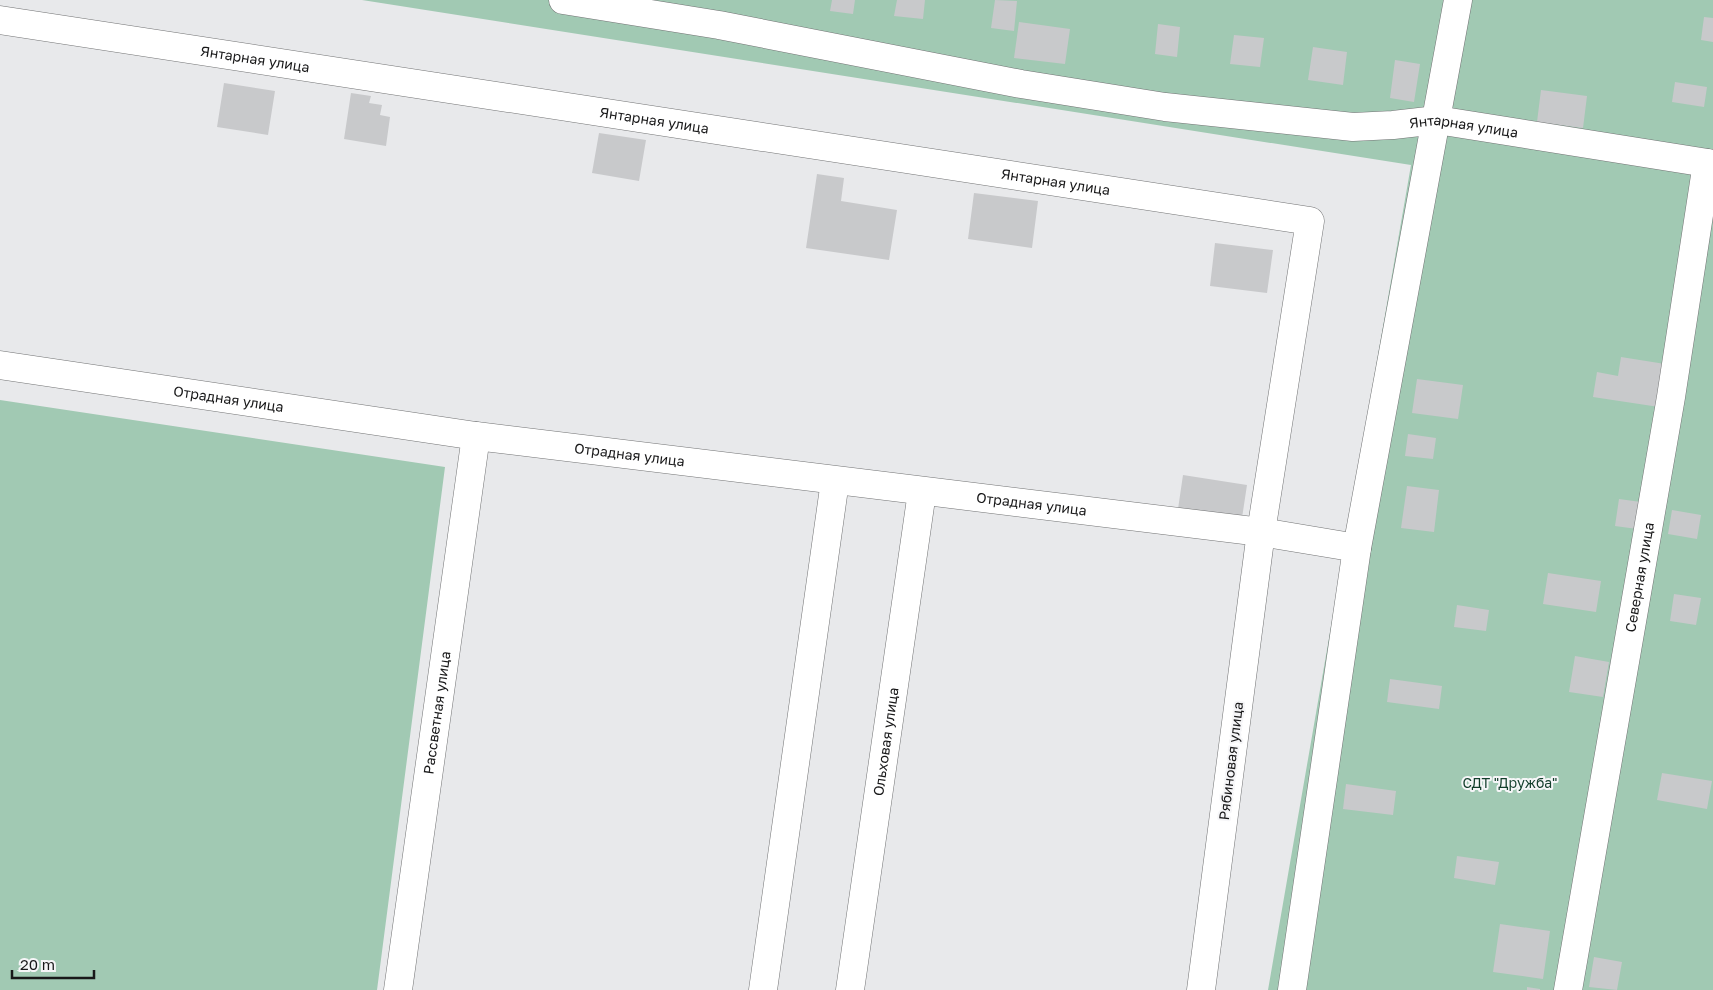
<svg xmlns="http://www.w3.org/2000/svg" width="1713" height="990" viewBox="0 0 1713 990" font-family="'Golos Text',sans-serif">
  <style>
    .green { fill: #a1c9b3 }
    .building { fill: #c8c9cb }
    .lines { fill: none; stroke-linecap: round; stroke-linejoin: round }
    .minor-casing { stroke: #727374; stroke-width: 29 }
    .minor { stroke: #fff; stroke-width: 28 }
    .labels { text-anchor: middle; stroke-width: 4; stroke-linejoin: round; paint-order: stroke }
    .street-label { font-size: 14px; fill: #181819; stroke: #f6f6f8 }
    .park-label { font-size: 14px; fill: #123e2b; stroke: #f6f6f8 }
  </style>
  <rect width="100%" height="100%" fill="#e8e9eb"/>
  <!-- green -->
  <path class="green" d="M362,0H1713V990H1268L1411,165Z
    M0,400L445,467L377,990H0Z"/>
  <!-- building -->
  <path class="building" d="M832,0H855L853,14L830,11Z
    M897,0H925L923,19L894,16Z
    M995,0L1017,1L1014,31L991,28Z
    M1704,17L1713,18V42L1701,40Z
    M1019,22L1070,29L1065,64L1014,58Z
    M1158,24L1180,27L1177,57L1155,54Z
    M1234,35L1264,38L1260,67L1230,64Z
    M1313,47L1347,52L1343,85L1308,80Z
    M1395,60L1420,64L1414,102L1390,98Z
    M1675,82L1707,87L1704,107L1672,102Z
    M224,83L275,91L268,135L217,127Z
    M1541,90L1587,96L1583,128L1537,122Z
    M351,93L371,96L369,103L382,105L380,115L390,117L386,146L344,139Z
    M599,133L646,140L639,181L592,173Z
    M817,174L844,178L841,201L897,210L889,260L806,248Z
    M974,193L1038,201L1032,248L968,239Z
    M1215,243L1273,250L1267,293L1210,286Z
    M1621,357L1665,364L1659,407L1593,397L1597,372L1618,376Z
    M1417,379L1463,385L1458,419L1412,413Z
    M1408,434L1436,438L1433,459L1405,456Z
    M1183,475L1247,485L1242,518L1178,509Z
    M1407,486L1439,490L1434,532L1401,528Z
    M1619,499L1641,502L1637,529L1615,526Z
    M1672,510L1701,515L1697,539L1668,534Z
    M1548,573L1601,581L1596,612L1543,604Z
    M1674,594L1701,598L1696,625L1670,621Z
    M1457,605L1489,610L1486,631L1454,627Z
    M1575,656L1609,662L1603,697L1569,692Z
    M1390,679L1442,686L1439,709L1387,702Z
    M1662,773L1712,781L1707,809L1657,800Z
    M1346,784L1396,791L1393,815L1343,809Z
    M1457,856L1499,862L1495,885L1454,878Z
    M1500,924L1550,931L1543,979L1493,972Z
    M1594,957L1622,962L1617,990L1589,987Z
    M1527,987L1540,989V990H1527Z"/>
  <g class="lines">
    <defs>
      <g id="minor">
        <path id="s1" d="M563,0L719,25L1021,84L1165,107L1353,127L1393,125L1437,120L1713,164"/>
        <path id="s2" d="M0,20L1310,221L1261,532L1201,990"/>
        <path id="s3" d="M0,365L476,436L1261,532L1357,548"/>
        <path id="s4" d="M398,990L476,436"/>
        <path d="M763,990L835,481"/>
        <path id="s5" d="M850,990L922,492"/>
        <path d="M1292,990L1357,548L1458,0"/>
        <path id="s6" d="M1568,990L1671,397L1707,163"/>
      </g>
    </defs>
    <!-- minor casing -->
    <use href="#minor" class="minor-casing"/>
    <!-- minor -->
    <use href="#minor" class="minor"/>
  </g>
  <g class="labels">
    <!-- street labels -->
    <g class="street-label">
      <text dy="5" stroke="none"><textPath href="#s2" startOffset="258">Янтарная улица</textPath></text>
      <text dy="5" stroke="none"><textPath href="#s2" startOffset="662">Янтарная улица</textPath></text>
      <text dy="5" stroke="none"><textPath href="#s1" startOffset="912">Янтарная улица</textPath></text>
      <text dy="5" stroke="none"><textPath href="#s2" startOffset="1068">Янтарная улица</textPath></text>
      <text dy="5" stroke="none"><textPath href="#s3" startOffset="231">Отрадная улица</textPath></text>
      <text dy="5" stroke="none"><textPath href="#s3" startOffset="636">Отрадная улица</textPath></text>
      <text dy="5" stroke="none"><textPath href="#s3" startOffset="1041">Отрадная улица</textPath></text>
      <text dy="5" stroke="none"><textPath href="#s6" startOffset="419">Северная улица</textPath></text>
      <text dy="5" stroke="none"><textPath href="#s4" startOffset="280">Рассветная улица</textPath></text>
      <text dy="5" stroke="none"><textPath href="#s5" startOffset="251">Ольховая улица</textPath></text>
      <text transform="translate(1231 761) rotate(-83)" y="5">Рябиновая улица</text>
    </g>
    <!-- park labels -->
    <g class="park-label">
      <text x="1510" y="788">СДТ "Дружба"</text>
    </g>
  </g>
  <!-- scale -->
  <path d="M12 970v8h82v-8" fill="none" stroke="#181819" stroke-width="2.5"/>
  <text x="20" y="970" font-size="15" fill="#181819" stroke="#f6f6f8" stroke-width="4" paint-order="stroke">20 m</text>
</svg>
